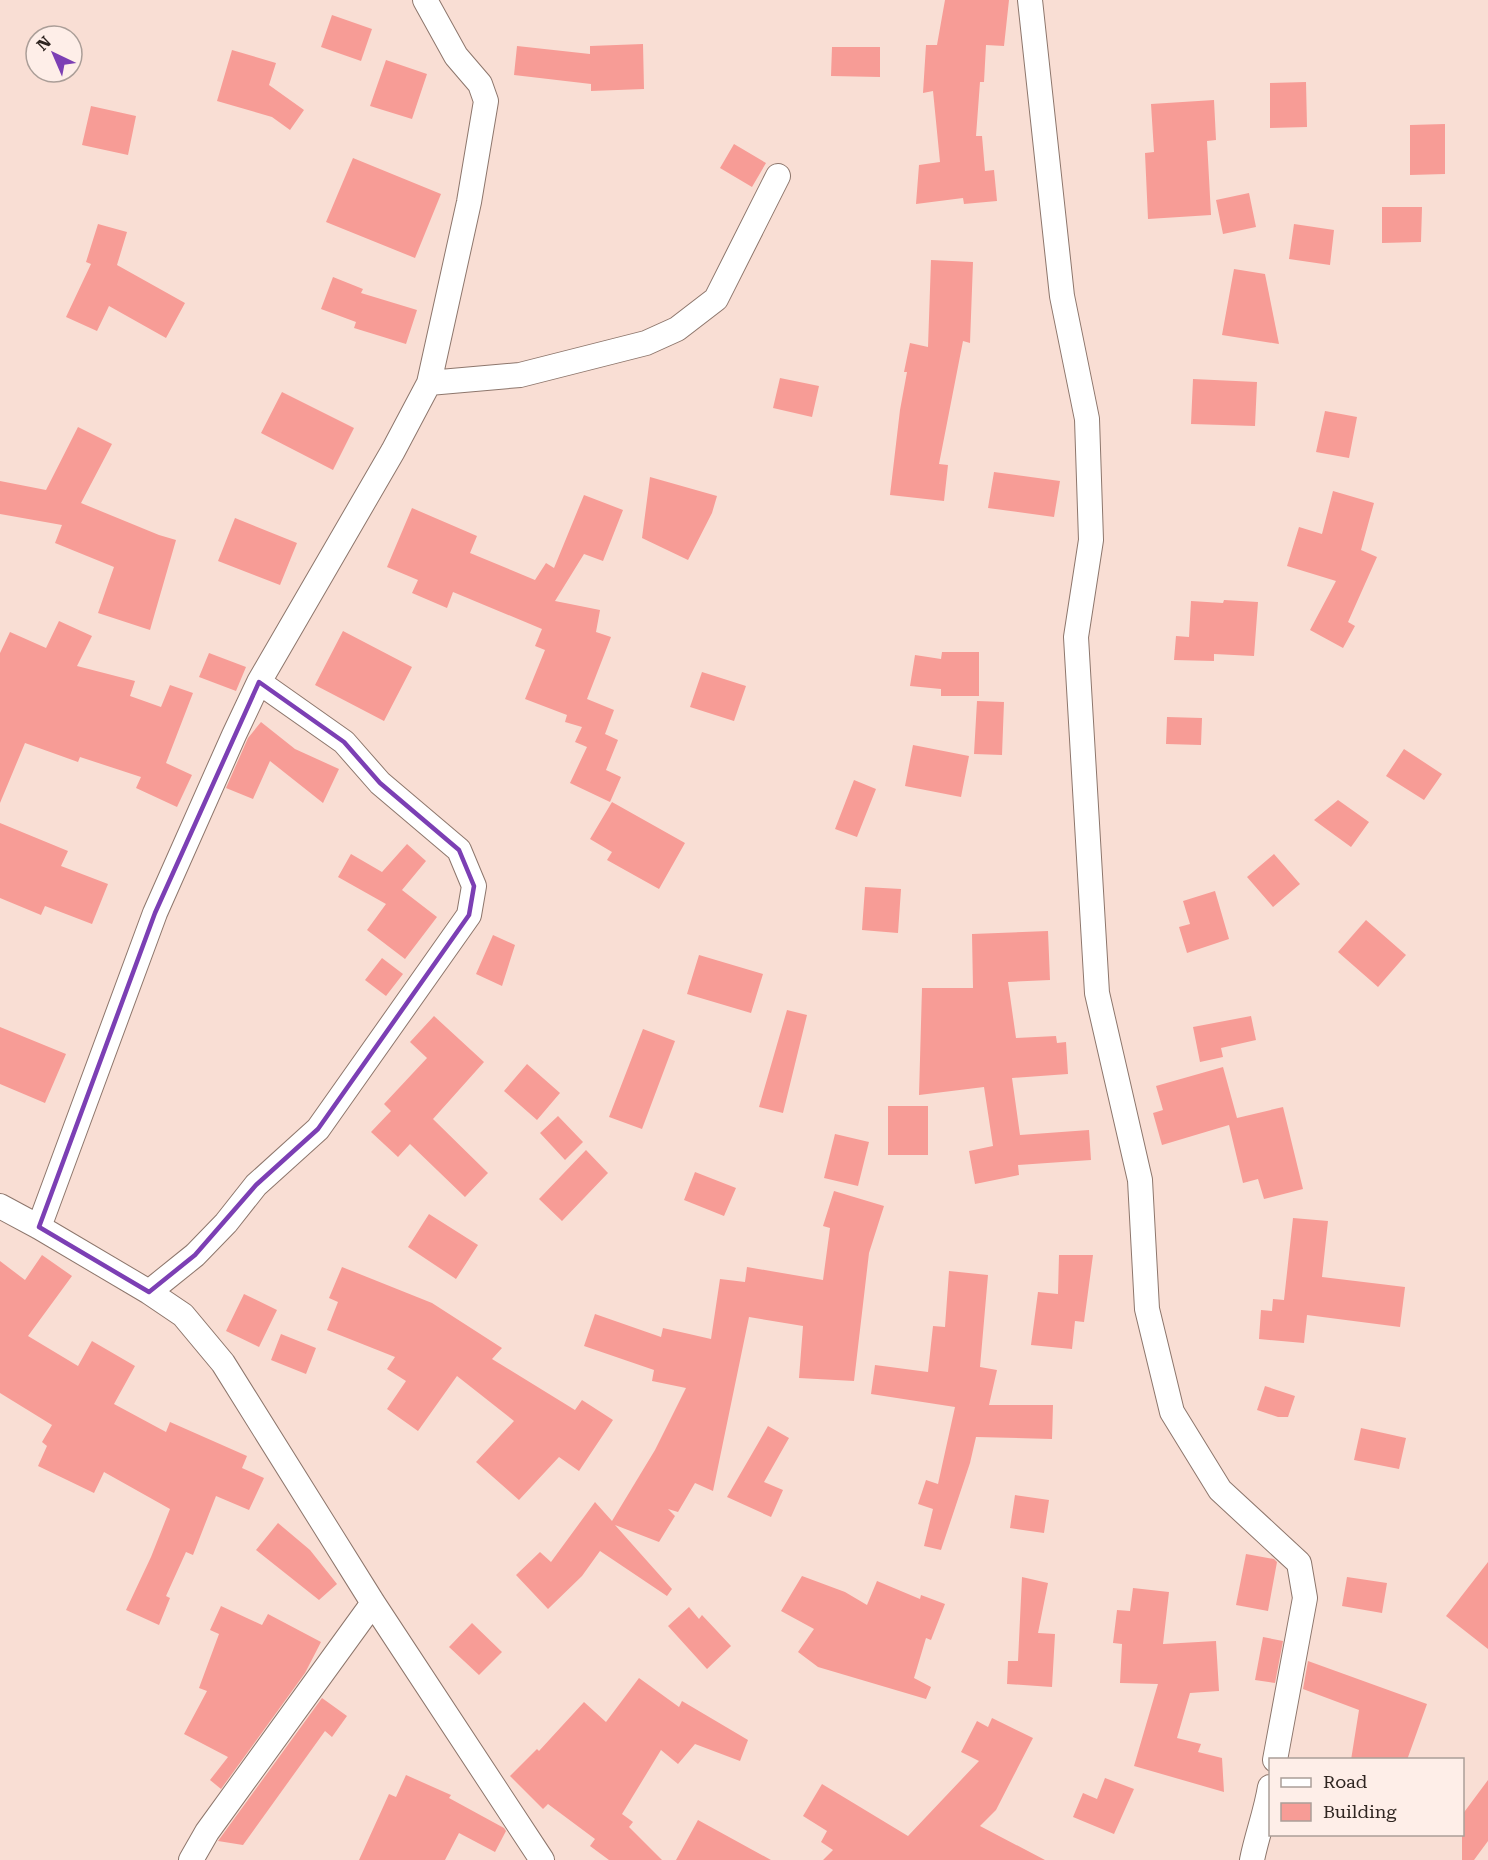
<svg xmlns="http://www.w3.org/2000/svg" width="1488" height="1860" viewBox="0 0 1488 1860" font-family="'Roboto Serif',serif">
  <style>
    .building { fill: #f79c96 }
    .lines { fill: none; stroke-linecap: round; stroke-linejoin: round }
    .minor-casing { stroke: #8d766c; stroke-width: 26 }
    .minor { stroke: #fff; stroke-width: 24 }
    .marked { fill: none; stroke: #7c3fb4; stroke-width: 4.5; stroke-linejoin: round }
  </style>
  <rect width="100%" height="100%" fill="#f9ded4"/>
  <!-- building -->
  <path class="building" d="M945,0H1009L1004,46L986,45L984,82H980L976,136H982L985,171L994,170L997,201L964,204L963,198L916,204L919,165L940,162L933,91L923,93L926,45H937Z
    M332,15L372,29L361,61L321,47Z
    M643,44L644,89L591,91V84L514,75L517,46L590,54V46Z
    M832,47H880V77L831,76Z
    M232,50L276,63L269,85L304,110L290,130L272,117L217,101Z
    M386,60L427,74L412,119L370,106Z
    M1306,82L1307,127L1270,128V83Z
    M1214,100L1216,140L1207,141L1211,215L1148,219L1145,153L1154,152L1151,104Z
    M91,106L136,116L128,155L82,145Z
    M1445,124V174L1410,175V125Z
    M734,144L766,163L752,187L720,168Z
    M353,158L441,194L415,258L326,222Z
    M1249,193L1256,227L1223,234L1216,200Z
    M1382,207H1422L1421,242L1382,243Z
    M98,224L127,232L117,265L185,303L166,338L109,306L97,331L66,317L91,264L86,262Z
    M1294,224L1334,230L1330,265L1289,259Z
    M931,260L973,262L970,343L963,341L939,464L948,465L944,501L890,495L900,410L907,372H904L910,343L928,347Z
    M1234,269L1265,274L1279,344L1222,335Z
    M333,277L363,289L361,293L417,310L406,344L354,328L356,322L321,309Z
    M780,378L819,386L812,417L773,408Z
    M1193,379L1257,382L1255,426L1191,424Z
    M282,392L354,428L333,470L261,433Z
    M1325,411L1357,417L1349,458L1316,452Z
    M78,427L112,444L81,503L159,535L176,540L150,630L98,613L114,567L55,543L62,525L0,514V481L46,490Z
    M994,472L1060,481L1054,517L988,508Z
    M650,477L717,496L712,513L688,560L642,538Z
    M1333,491L1374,503L1361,550L1377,557L1348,622L1355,626L1343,648L1310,630L1336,581L1287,566L1299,527L1322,534Z
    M584,495L623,510L603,561L584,554L555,601L600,610L596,632L611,637L587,699L614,710L605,734L618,740L606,770L621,777L610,802L570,783L587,747L575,742L582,727L565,722L567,715L525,699L545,650L535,646L542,629L453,592L447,608L412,593L418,580L387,567L412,508L477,536L470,553L535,580L546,563L554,568Z
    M235,518L297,543L280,585L218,561Z
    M1224,600L1258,602L1254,656L1214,654V661L1174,660L1176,636L1189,637L1191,601L1223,603Z
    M59,621L92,636L77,666L135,681L130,696L161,707L170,685L193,693L166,763L192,775L177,807L136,788L141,777L80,757L78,762L25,743L0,803V653L10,632L46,648Z
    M343,631L412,667L384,721L315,685Z
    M942,652H979V696H941V689L910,686L915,655L941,659Z
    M209,653L246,667L236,691L199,677Z
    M702,672L746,686L734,721L690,707Z
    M977,701L1004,702L1002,755L974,754Z
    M1167,717L1202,718L1201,745L1166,744Z
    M261,722L295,749L339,769L323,803L270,761L253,799L226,788L248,738Z
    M913,745L969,756L961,797L905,786Z
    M1404,749L1442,774L1424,800L1386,776Z
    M854,780L876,789L857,837L835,829Z
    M1338,800L1369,822L1351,847L1314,820Z
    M612,802L685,843L659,889L607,860L612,852L590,839Z
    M0,823L68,851L61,866L108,884L92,924L45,906L41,915L0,898Z
    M407,844L426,861L402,890L437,917L405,959L367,930L386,904L338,877L351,854L382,872Z
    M1274,854L1300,884L1273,907L1247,877Z
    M865,887L901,889L898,933L862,930Z
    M1215,891L1229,939L1187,953L1179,927L1190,924L1183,901Z
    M1366,920L1406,955L1378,987L1338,952Z
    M1048,931L1050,980L1008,982L1016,1038L1056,1036L1057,1043L1066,1042L1068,1074L1012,1078L1020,1135L1089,1130L1091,1160L1018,1165L1019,1175L975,1184L969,1151L993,1146L984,1087L919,1095L922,988H973L972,934Z
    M493,935L515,945L502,986L476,974Z
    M699,955L763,974L751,1013L687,994Z
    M382,958L403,974L386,996L365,980Z
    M787,1010L807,1015L783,1113L759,1107Z
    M434,1016L484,1062L433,1119L488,1173L465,1197L410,1144L398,1157L371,1132L391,1111L384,1104L427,1058L410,1042Z
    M1251,1016L1256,1040L1221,1048L1223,1057L1200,1062L1193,1027Z
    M0,1027L66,1054L45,1103L0,1084Z
    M643,1029L675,1041L642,1129L609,1117Z
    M527,1064L560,1093L537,1120L504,1091Z
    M1223,1067L1237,1118L1283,1107L1303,1189L1264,1199L1258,1179L1243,1183L1229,1125L1162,1145L1153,1113L1163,1110L1156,1086Z
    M888,1106H928V1155H888Z
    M558,1116L583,1142L565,1160L540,1133Z
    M835,1134L869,1142L858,1186L824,1178Z
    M586,1150L608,1173L562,1221L539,1199Z
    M695,1172L736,1188L724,1216L684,1200Z
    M834,1191L884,1206L869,1253L854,1381L799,1378L803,1326L749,1317L713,1491L695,1483L678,1512L668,1509L675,1516L659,1542L615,1525L672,1589L667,1596L600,1551L582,1576L548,1609L516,1575L540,1552L551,1562L595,1502L612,1521L655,1450L686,1388L652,1381L654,1370L584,1346L595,1314L661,1337L663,1328L711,1339L720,1279L745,1282L747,1267L823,1280L830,1228L823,1226Z
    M429,1214L478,1245L456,1279L408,1247Z
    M1293,1218L1328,1221L1322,1277L1405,1287L1400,1327L1307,1315L1304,1343L1259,1339L1261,1310L1272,1311L1273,1299L1284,1300Z
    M42,1255L72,1276L28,1336L78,1366L92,1341L135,1366L114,1404L166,1432L170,1422L247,1456L242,1468L264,1478L249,1510L216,1496L193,1555L186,1552L166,1596L170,1598L159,1625L126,1610L151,1557L170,1509L104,1472L94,1493L38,1466L47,1446L42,1442L52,1425L0,1393V1261L25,1280Z
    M1059,1255H1093L1084,1322L1075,1321L1072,1349L1031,1345L1038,1292L1058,1294Z
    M342,1267L432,1303L502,1348L492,1359L575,1410L582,1400L613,1420L579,1471L559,1457L519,1500L476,1462L514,1421L457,1376L418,1431L387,1409L406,1381L387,1369L395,1357L327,1330L338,1302L329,1298Z
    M949,1271L988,1275L980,1367L997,1370L989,1405H1053L1052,1439L976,1437L970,1463L941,1550L924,1546L933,1509L918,1504L926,1480L938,1484L955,1407L871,1394L875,1365L928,1372L933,1326L945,1327Z
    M244,1294L277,1310L259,1347L226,1331Z
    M281,1334L316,1348L306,1374L271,1360Z
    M1265,1386L1295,1396L1288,1417H1278L1257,1410Z
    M768,1426L789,1438L764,1482L783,1490L771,1517L727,1497Z
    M1361,1428L1406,1438L1399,1469L1354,1460Z
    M1015,1495L1049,1500L1044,1533L1010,1528Z
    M278,1523L310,1550L337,1584L319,1600L256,1550Z
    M1246,1554L1274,1559L1277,1562L1268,1611L1236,1605Z
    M1488,1562V1649L1446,1616Z
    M802,1576L845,1592L867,1605L877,1581L920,1599L921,1595L945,1604L931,1640L926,1638L914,1678L931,1687L926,1699L818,1667L798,1652L814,1629L781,1611Z
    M1022,1577L1048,1583L1038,1633L1055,1634L1052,1687L1007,1684L1008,1661H1018Z
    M1347,1577L1387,1583L1382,1613L1342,1606Z
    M1133,1588L1169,1592L1163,1644L1216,1641L1219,1691L1190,1693L1177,1738L1201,1744L1198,1752L1222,1758L1224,1792L1134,1766L1158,1684L1120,1683L1122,1644L1113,1643L1117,1610L1130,1611Z
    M221,1606L262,1625L268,1614L321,1642L305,1673L221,1789L210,1780L228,1757L184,1734L207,1691L199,1688L219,1634L210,1630Z
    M689,1607L699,1619L702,1615L731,1646L707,1669L668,1626Z
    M472,1623L502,1652L479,1675L449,1647Z
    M1263,1637L1283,1641L1275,1683L1255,1680Z
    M1308,1661L1427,1704L1407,1760H1351L1359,1710L1303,1689Z
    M639,1678L679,1707L682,1701L748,1740L740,1761L695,1744L678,1764L661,1750L622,1814L633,1822L629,1827L662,1860H609L590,1846L595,1839L548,1804L543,1809L510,1776L537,1749L539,1751L584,1702L606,1722Z
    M322,1698L347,1716L332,1737L325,1731L243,1845L218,1841Z
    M992,1718L1033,1738L996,1810L980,1826L1045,1860H823L833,1850L821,1842L827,1831L803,1816L822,1784L908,1836L979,1761L961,1752L977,1721L988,1727Z
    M406,1775L451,1795L449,1798L504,1828L506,1831L495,1852L459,1833L445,1860H359L389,1794L396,1797Z
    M1105,1778L1134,1789L1114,1834L1073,1817L1083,1793L1097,1799Z
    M1488,1780V1841L1474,1860H1462V1815Z
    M698,1820L771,1860H676Z"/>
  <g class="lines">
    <defs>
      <path id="minor" d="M1030,0L1062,296L1087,419L1091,540L1076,637L1097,993L1140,1180L1147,1309L1172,1412L1220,1490L1299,1563L1305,1598L1275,1760
        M429,383L520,375L646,343L677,329L716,299L778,176
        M0,1206L39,1227L149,1292L183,1315L223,1363L373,1603L542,1860
        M39,1227L155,913L234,735L259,682L393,451L429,383L469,202L486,101L480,84L456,56L425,0
        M149,1292L195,1255L226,1223L256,1185L318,1129L469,915L474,886L459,850L380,783L344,742L259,682
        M191,1860L207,1832L373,1603
        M1252,1860C1257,1835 1266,1812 1270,1787"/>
    </defs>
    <!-- minor casing -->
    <use href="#minor" class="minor-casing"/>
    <!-- minor -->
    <use href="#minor" class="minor"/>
  </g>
  <!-- marked area -->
  <path class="marked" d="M259,682L344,742L380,783L459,850L474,886L469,915L318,1129L256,1185L195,1255L149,1292L39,1227L155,913Z"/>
  <!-- legend -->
  <rect x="1269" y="1758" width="195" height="78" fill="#feeee8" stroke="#ab9e98" stroke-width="1.5"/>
  <rect x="1281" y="1778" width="30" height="9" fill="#ffffff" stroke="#ab9e98" stroke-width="1.5"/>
  <text x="1323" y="1788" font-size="18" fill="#2f2521">Road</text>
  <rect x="1281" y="1803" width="30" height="18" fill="#f79c96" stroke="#ab9e98" stroke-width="1.5"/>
  <text x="1323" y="1818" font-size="18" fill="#2f2521">Building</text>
  <!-- north arrow -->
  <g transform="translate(54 54) rotate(316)"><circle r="28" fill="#feeee8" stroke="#ab9e98" stroke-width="1.5"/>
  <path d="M0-4.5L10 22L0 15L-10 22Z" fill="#7c3fb4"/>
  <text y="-9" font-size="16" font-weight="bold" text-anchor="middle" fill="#2f2521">N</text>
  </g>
</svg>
